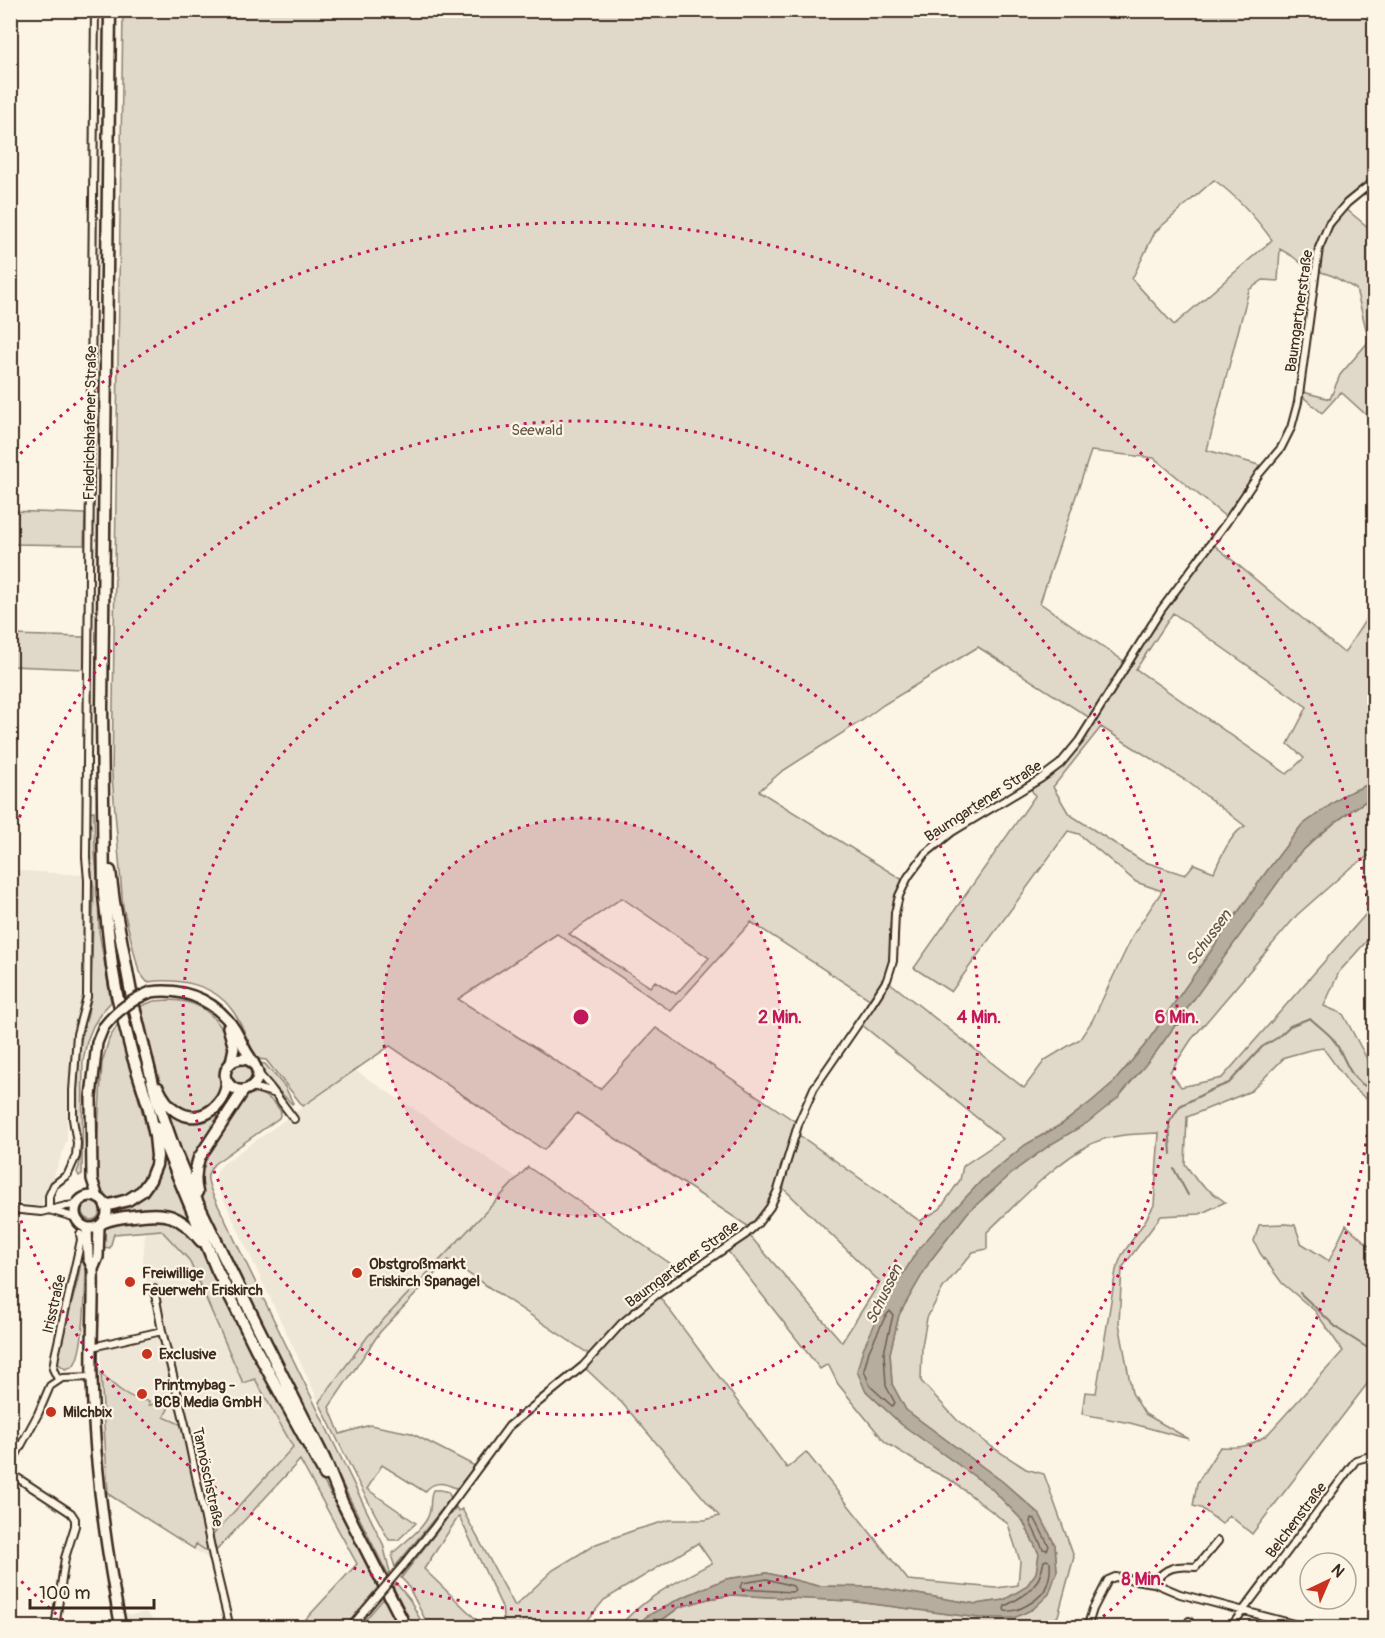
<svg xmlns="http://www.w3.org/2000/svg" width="1385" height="1638" viewBox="0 0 1385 1638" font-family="Pangolin,sans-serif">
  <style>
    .built { fill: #eee6d6 }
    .green { fill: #e0d8c8; stroke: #8e8173; stroke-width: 1.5; fill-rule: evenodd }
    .water { fill: #b7ad9e; stroke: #85796b; stroke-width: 1.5 }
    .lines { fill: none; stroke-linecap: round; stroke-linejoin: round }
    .shore { stroke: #6d5e51; stroke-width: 1.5 }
    .stream { stroke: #85796b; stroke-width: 2 }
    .street-casing { stroke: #3b2a1e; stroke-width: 10 }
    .secondary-casing { stroke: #3b2a1e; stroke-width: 14 }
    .primary-casing { stroke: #3b2a1e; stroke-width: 15 }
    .street { stroke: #fcf5e5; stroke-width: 6 }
    .secondary { stroke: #fcf5e5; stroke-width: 9 }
    .primary { stroke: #fcf5e5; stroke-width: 10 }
    .street-bridge-casing { stroke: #3b2a1e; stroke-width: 10; stroke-linecap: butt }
    .secondary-bridge-casing { stroke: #3b2a1e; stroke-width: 14; stroke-linecap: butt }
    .street-bridge { stroke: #fcf5e5; stroke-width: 6 }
    .secondary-bridge { stroke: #fcf5e5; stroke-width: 9 }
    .ring { fill: none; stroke: #c2185b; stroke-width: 3; stroke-dasharray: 3 6 }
    .poi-dot { fill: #c8321e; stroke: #fcf5e5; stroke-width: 2 }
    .labels { text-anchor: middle; stroke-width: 4.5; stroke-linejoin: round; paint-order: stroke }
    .street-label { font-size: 15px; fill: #3b2a1e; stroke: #fcf5e5 }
    .park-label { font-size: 15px; fill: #645648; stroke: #fcf5e5 }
    .poi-label { font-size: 15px; font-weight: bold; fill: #3b2a1e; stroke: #fcf5e5; text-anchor: start }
    .water-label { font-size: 16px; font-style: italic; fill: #605144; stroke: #fcf5e5 }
    .centre { fill: #c2185b; stroke: #fcf5e5; stroke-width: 3 }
    .ring-label { font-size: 18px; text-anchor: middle; font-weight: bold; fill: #c2185b; stroke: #fcf5e5; stroke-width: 4.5; stroke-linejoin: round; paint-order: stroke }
  </style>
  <rect width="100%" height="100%" fill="#fcf5e5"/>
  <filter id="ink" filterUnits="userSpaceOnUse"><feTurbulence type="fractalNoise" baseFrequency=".0167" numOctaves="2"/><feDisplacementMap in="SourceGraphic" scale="12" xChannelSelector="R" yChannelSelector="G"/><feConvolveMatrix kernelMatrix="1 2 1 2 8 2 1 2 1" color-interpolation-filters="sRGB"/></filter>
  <g filter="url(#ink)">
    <!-- built -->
    <path class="built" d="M10,870L83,875V993L73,1036L67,1094V1140L51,1184L45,1192L42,1204L39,1206L11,1202Z
      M355,1070L517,1178L368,1336L319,1402L215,1181L217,1171L224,1163Z
      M162,1230L189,1260L243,1383L255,1378L293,1447L211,1537L217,1560L212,1561L119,1501L164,1417L148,1405L149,1401H139L116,1388L101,1373V1349L159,1337L143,1263L145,1231Z
      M122,1611L131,1615L146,1612L159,1627H126Z"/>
    <!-- green -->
    <path class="green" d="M123,11H1374V177C1351,193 1327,215 1318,242C1315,251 1313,261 1311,271L1292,256L1280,249L1278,281L1263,280L1249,290L1207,450L1262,466L1227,518L1154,458L1091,451L1040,603L1125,662L1090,718L978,647L883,705L863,720L781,772L759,791L903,880C897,896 891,910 890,927C889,940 892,952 889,965C885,978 878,989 871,1000L751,922L671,1011L557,934L458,999L600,1089L656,1028L796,1122L776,1185L768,1204L749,1227L577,1113L544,1150L390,1046L303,1106L266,1060L258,1059C247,1044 244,1025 232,1010C213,983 177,978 147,982L139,972L123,907L112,776ZM1214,180C1237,196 1256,218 1272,240L1174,325L1132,279L1155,232ZM622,898L709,958L676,994L655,981L650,987L569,934Z
      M1346,209L1374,232V422L1341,392L1322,413L1302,396L1303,392L1330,399L1340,375L1369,341L1356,289L1333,276L1318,271C1322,244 1328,230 1346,209Z
      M11,511L85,514L84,545L11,544Z
      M1213,544L1344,653L1374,607V782L1346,794L1301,826L1264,875L1145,1045L1114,1082L1092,1101L1062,1124L1025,1145L981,1181L917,1251L879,1315L865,1390L901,1424L991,1488L1023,1521L1039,1554L1036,1573L1026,1587L1004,1600L976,1604L875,1587L818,1586L767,1573L726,1579L681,1598L647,1616L635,1627H619C641,1599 680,1580 712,1563L698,1543L604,1600L582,1627H504L502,1607L459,1516L424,1569L484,1627H429L407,1584L401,1578L456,1507L458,1511L462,1509L515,1606L553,1570L596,1544L635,1530L669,1520H705L719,1516L622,1403L585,1368L626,1323L659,1296L787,1468L806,1452L908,1580L996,1588L1018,1585L1020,1561L1008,1524L952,1481L923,1466L885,1442L838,1384L828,1364L820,1369L727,1250L750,1236L842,1342L880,1282L783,1188L799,1135L920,1221L940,1209L960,1180L963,1166L1003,1139L861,1024L889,982L1024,1088L1045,1060L1080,1039L1092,1021L1134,933L1162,891L1136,882L1079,834L1068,831L951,992L914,968L1035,796L1031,789L1051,777L1064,765L1082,741L1166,609ZM1173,613L1307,707L1288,744L1304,758L1287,774L1136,669ZM1101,727L1188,782L1245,826C1232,832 1220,858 1214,872L1194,864L1185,875L1142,861L1069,814L1053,787Z
      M11,635L84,637V669L11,666Z
      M1374,796V852L1349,869L1297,915L1191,1040L1170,1072L1181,1087L1222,1078L1366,914L1374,918V934H1373L1339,972L1324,1006L1343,1014L1374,1072V1103H1371L1350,1085L1323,1048L1310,1050L1285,1057L1251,1091L1187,1117L1185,1164L1197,1181L1225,1202L1200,1214L1161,1216L1122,1268L1119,1323L1132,1393L1145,1414L1189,1439L1130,1423L1082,1414L1085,1392L1096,1393L1116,1270L1122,1255L1145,1221L1154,1205L1159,1133C1136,1134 1112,1134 1091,1144C1054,1163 1018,1203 987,1232V1249L973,1252L943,1288L927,1318L922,1346L921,1381L957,1420L992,1447L1026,1469L1044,1474L1074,1557L1058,1616L1042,1628H889L866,1625L842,1628H652L680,1607L708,1599L732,1595L850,1601L979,1618L1057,1571L1055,1545L1040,1515L1003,1482L906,1410L892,1384L890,1353L899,1315L930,1261L968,1212L1018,1168L1050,1145L1156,1052L1296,857C1320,833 1345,813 1374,796Z
      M94,811L95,854L98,884L99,931L111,1002L101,1013L93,1026L87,1041L83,1061L82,1174L79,1176L77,1172L79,1167L81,1153L77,1121V1092L80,1044L88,1013L91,986L94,889L90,861L89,812Z
      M168,1000C193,1000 211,1009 224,1032C227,1037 230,1044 230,1049C229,1057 221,1062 220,1070C218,1079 223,1088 219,1097C210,1114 184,1115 171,1102C157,1086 146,1028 141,1006L154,1001Z
      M118,1024L154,1155L148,1179L129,1197L111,1200L103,1194L99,1187L97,1174V1146L102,1063L109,1039Z
      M258,1063L265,1064L285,1087L293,1103L292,1104L264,1076Z
      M231 1075a10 10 0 1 1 20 0a10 10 0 1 1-20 0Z
      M256,1093C267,1095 275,1102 281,1112L279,1118L214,1164C205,1176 207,1179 212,1193L383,1544L390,1572L388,1575L278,1356L200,1192L198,1173L202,1160L244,1096Z
      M229,1097L231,1099L204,1141L190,1174L163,1106L172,1114L221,1109Z
      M163,1152L196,1228L190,1223L117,1213V1210C146,1201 160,1182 163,1152Z
      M528,1167L683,1272L632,1309L589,1354L448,1260L380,1332L329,1407L340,1434L370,1425L411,1433L475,1466L458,1487L455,1488C443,1482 433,1481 425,1492L382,1465L367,1489L416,1523L398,1540H389L359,1484L319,1402L368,1336Z
      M82 1211a9 9 0 1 1 18 0a9 9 0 1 1-18 0Z
      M153,1216L171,1219L196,1239L256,1358L290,1418L379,1586L345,1627H311L304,1621L357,1564L300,1460L215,1552L211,1537L293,1447L255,1379L243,1383L189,1260L161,1230L114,1234L110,1248L103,1247C103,1242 102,1236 103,1232C106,1218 141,1218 153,1216Z
      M1285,1224L1295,1225L1301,1243L1329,1261L1346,1225L1374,1250V1375L1252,1534L1229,1515L1222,1524L1201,1508L1193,1506L1197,1483L1220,1447C1242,1448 1248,1447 1267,1435L1343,1351L1315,1311L1282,1283L1260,1253L1254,1241L1259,1225Z
      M84,1245H86C86,1267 86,1353 73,1366C70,1368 68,1368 65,1369L59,1364L57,1359L78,1279Z
      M101,1373C114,1386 129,1400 149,1401V1405L172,1401L164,1417L182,1425L208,1544V1548L205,1550L196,1544L194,1549L108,1494Z
      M433,1490H441L448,1492L451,1498L395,1567L392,1558L393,1553C403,1543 425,1528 429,1514C432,1505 429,1498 433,1490Z
      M396,1583L410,1600L424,1627H414L393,1587Z
      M385,1597L400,1627L358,1628Z"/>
    <!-- water -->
    <path class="water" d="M1374,782V796C1345,813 1320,833 1296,857L1156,1052L1118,1098L1087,1123L1050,1145L1018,1168L968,1212L930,1261L899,1315L890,1353L892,1384L906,1410L1003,1482L1040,1515L1055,1545L1057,1571L1049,1594L1033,1609L1014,1618H979L850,1601L732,1595L708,1599L680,1607L652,1627H635L647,1616L681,1598L726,1579L767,1573L818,1586L875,1587L976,1604L1004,1600L1026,1587L1036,1573L1039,1554L1023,1521L991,1488L901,1424L865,1390L857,1371L863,1349L879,1315L897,1284L917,1251L936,1229L981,1181L1025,1145L1062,1124L1092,1101L1114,1082L1145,1045L1264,875L1301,826L1346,794Z"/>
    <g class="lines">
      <!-- shore -->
      <path class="shore" d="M890,1311L893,1315L884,1353L886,1386L895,1403L892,1406L870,1386L864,1370L869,1351L885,1317Z
        M1031,1518L1035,1519L1049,1546L1047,1550L1043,1549L1030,1522Z
        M1047,1560L1050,1562C1051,1571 1049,1583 1044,1591C1037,1601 1017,1613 1005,1611L1004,1609L1005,1606C1028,1594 1039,1588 1044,1561Z
        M767,1579L793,1586L795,1590L792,1592L742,1589L740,1587L742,1583Z"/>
      <!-- stream -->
      <path class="stream" d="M1171,1154L1169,1123L1180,1106L1211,1090L1229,1083L1262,1047L1277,1038L1290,1026L1310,1018C1317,1025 1326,1031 1332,1038C1347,1056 1347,1083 1374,1089
        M1174,1169L1188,1195
        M1300,1293L1338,1329L1374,1352"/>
      <defs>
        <path id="street" d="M258,1073L270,1087L294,1119
          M252,1087L273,1093
          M10,1209L41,1212L66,1206L77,1205
          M49,1210V1196L54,1185L68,1174L76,1156L77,1143L73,1119V1091L77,1034L87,997L88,880L86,857L95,10
          M49,1210L77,1218
          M154,1289L162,1331L185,1424L213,1557L230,1628
          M92,1347L162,1331
          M58,1379L53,1369L55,1356L81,1240L80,1234
          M10,1466L38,1414L50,1386L62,1378L92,1377
          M10,1473L65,1509L71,1513L75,1519V1526L65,1558L55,1628
          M407,1561L433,1529L509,1426L583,1366L622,1323L656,1295L745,1235L758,1223L770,1207L778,1190L799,1122L814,1088L869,1008L887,980L893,961L895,913L899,896L908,877L925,854L952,832L1040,779L1060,764L1079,741L1161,610L1226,523L1259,474L1281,448L1291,428L1298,402L1319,248L1329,224L1347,203L1374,181
          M1154,1583C1165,1567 1177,1565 1196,1567L1218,1541
          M350,1628L366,1609
          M1087,1628L1093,1609L1108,1580L1115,1577L1154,1583L1180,1594L1309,1628
          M1188,1628L1189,1621
          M1230,1628L1356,1460L1374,1455"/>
        <path id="secondary" d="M151,992C187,987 222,1003 239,1037C241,1041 243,1045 245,1049C249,1057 257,1065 258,1074C258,1087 242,1095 232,1087C215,1074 233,1051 252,1062
          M228,1027L234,1048L231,1062
          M75 1212a16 16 0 1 1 32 0a16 16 0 1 1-32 0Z
          M98,1198L92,1179L91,1097L97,1043L103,1028
          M99,1226L98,1257L93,1269C94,1305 91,1342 92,1379C94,1462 105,1545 121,1628
          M87,1228L88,1258L93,1269"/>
        <path id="primary" d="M110,871L114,902L133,1003L157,1100L175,1151L189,1185L258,1327L324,1458L342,1502L406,1628
          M158,1088C162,1097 167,1105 176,1111C199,1126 226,1107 227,1082
          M158,1128L217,1270L256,1349L325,1475
          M197,1192C194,1180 195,1170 199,1158L243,1091
          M106,1206L128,1200L142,1191L150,1180L156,1165L157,1156L155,1136L149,1108L132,1054L117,995L112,966L104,895L102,708L110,10
          M104,1222C113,1218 123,1217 133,1216C165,1211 180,1214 201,1241"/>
      </defs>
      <!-- street casing -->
      <use href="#street" class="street-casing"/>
      <!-- secondary casing -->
      <use href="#secondary" class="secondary-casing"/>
      <!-- primary casing -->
      <use href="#primary" class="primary-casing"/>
      <!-- street -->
      <use href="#street" class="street"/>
      <!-- secondary -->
      <use href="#secondary" class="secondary"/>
      <!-- primary -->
      <use href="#primary" class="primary"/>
      <defs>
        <path id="street-bridge" d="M366,1609L407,1561"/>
        <path id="secondary-bridge" d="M103,1028C116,1011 130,1000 151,992"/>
      </defs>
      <!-- street-bridge casing -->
      <use href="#street-bridge" class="street-bridge-casing"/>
      <!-- secondary-bridge casing -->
      <use href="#secondary-bridge" class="secondary-bridge-casing"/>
      <!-- street-bridge -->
      <use href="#street-bridge" class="street-bridge"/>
      <!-- secondary-bridge -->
      <use href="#secondary-bridge" class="secondary-bridge"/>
    </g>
  </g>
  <!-- distance rings -->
  <circle cx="581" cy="1017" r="199" fill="#c2185b" fill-opacity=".12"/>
  <g class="ring">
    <circle cx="581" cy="1017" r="199"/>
    <circle cx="581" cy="1017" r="398"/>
    <path d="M11 843A596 596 0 1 1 11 1191"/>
    <path d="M1374 1072A795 795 0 0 1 1092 1626M70 1626A795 795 0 0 1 14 1574M14 460A795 795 0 0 1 1374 962"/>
  </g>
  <!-- markers -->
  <g class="poi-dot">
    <circle cx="357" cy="1273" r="6"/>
    <circle cx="130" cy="1282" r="6"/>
    <circle cx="147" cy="1354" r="6"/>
    <circle cx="142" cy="1394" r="6"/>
    <circle cx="51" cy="1412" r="6"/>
  </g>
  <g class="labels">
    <!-- street labels -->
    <g class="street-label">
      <text transform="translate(1299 311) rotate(-82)" y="5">Baumgartnerstraße</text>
      <text transform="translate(90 423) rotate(-89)" y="5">Friedrichshafener Straße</text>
      <text transform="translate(983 801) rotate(-33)" y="5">Baumgartener Straße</text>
      <text transform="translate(682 1264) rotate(-36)" y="5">Baumgartener Straße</text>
      <text transform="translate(54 1304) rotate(-77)" y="5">Irisstraße</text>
      <text transform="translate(208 1477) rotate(78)" y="5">Tannöschstraße</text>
      <text transform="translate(1296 1520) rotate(-53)" y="5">Belchenstraße</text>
    </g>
    <!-- park labels -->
    <g class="park-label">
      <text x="537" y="435">Seewald</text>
    </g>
    <!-- poi labels -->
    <g class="poi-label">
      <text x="369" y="1269">Obstgroßmarkt<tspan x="369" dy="17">Eriskirch Spanagel</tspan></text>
      <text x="142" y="1278">Freiwillige<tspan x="142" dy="17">Feuerwehr Eriskirch</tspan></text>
      <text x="159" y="1359">Exclusive</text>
      <text x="154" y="1390">Printmybag -<tspan x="154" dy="17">BCB Media GmbH</tspan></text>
      <text x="63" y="1417">Milchbix</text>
    </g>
    <!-- water labels -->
    <g class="water-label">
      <text transform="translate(1208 937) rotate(-53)" y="6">Schussen</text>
      <text transform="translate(883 1294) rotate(-64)" y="6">Schussen</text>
    </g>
  </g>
  <circle cx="581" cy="1017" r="9" class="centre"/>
  <g class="ring-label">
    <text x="780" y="1023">2 Min.</text>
    <text x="979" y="1023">4 Min.</text>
    <text x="1177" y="1023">6 Min.</text>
    <text x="1143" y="1585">8 Min.</text>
  </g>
  <!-- margin -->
  <rect width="1385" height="1638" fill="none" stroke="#fcf5e5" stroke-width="36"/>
  <rect x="18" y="18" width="1349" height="1602" fill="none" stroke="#3b2a1e" stroke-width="2" filter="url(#ink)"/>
  <!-- north arrow -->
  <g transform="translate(1328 1581) rotate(44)"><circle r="28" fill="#fcf5e5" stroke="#afa495" stroke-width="1.5"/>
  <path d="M0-4.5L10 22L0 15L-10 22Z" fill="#c8321e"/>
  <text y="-9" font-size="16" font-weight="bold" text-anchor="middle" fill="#3b2a1e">N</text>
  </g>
  <!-- scale -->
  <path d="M30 1599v9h124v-9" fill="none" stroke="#3b2a1e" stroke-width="3"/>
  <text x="39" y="1599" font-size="18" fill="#3b2a1e" stroke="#fcf5e5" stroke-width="4.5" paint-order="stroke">100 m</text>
</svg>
